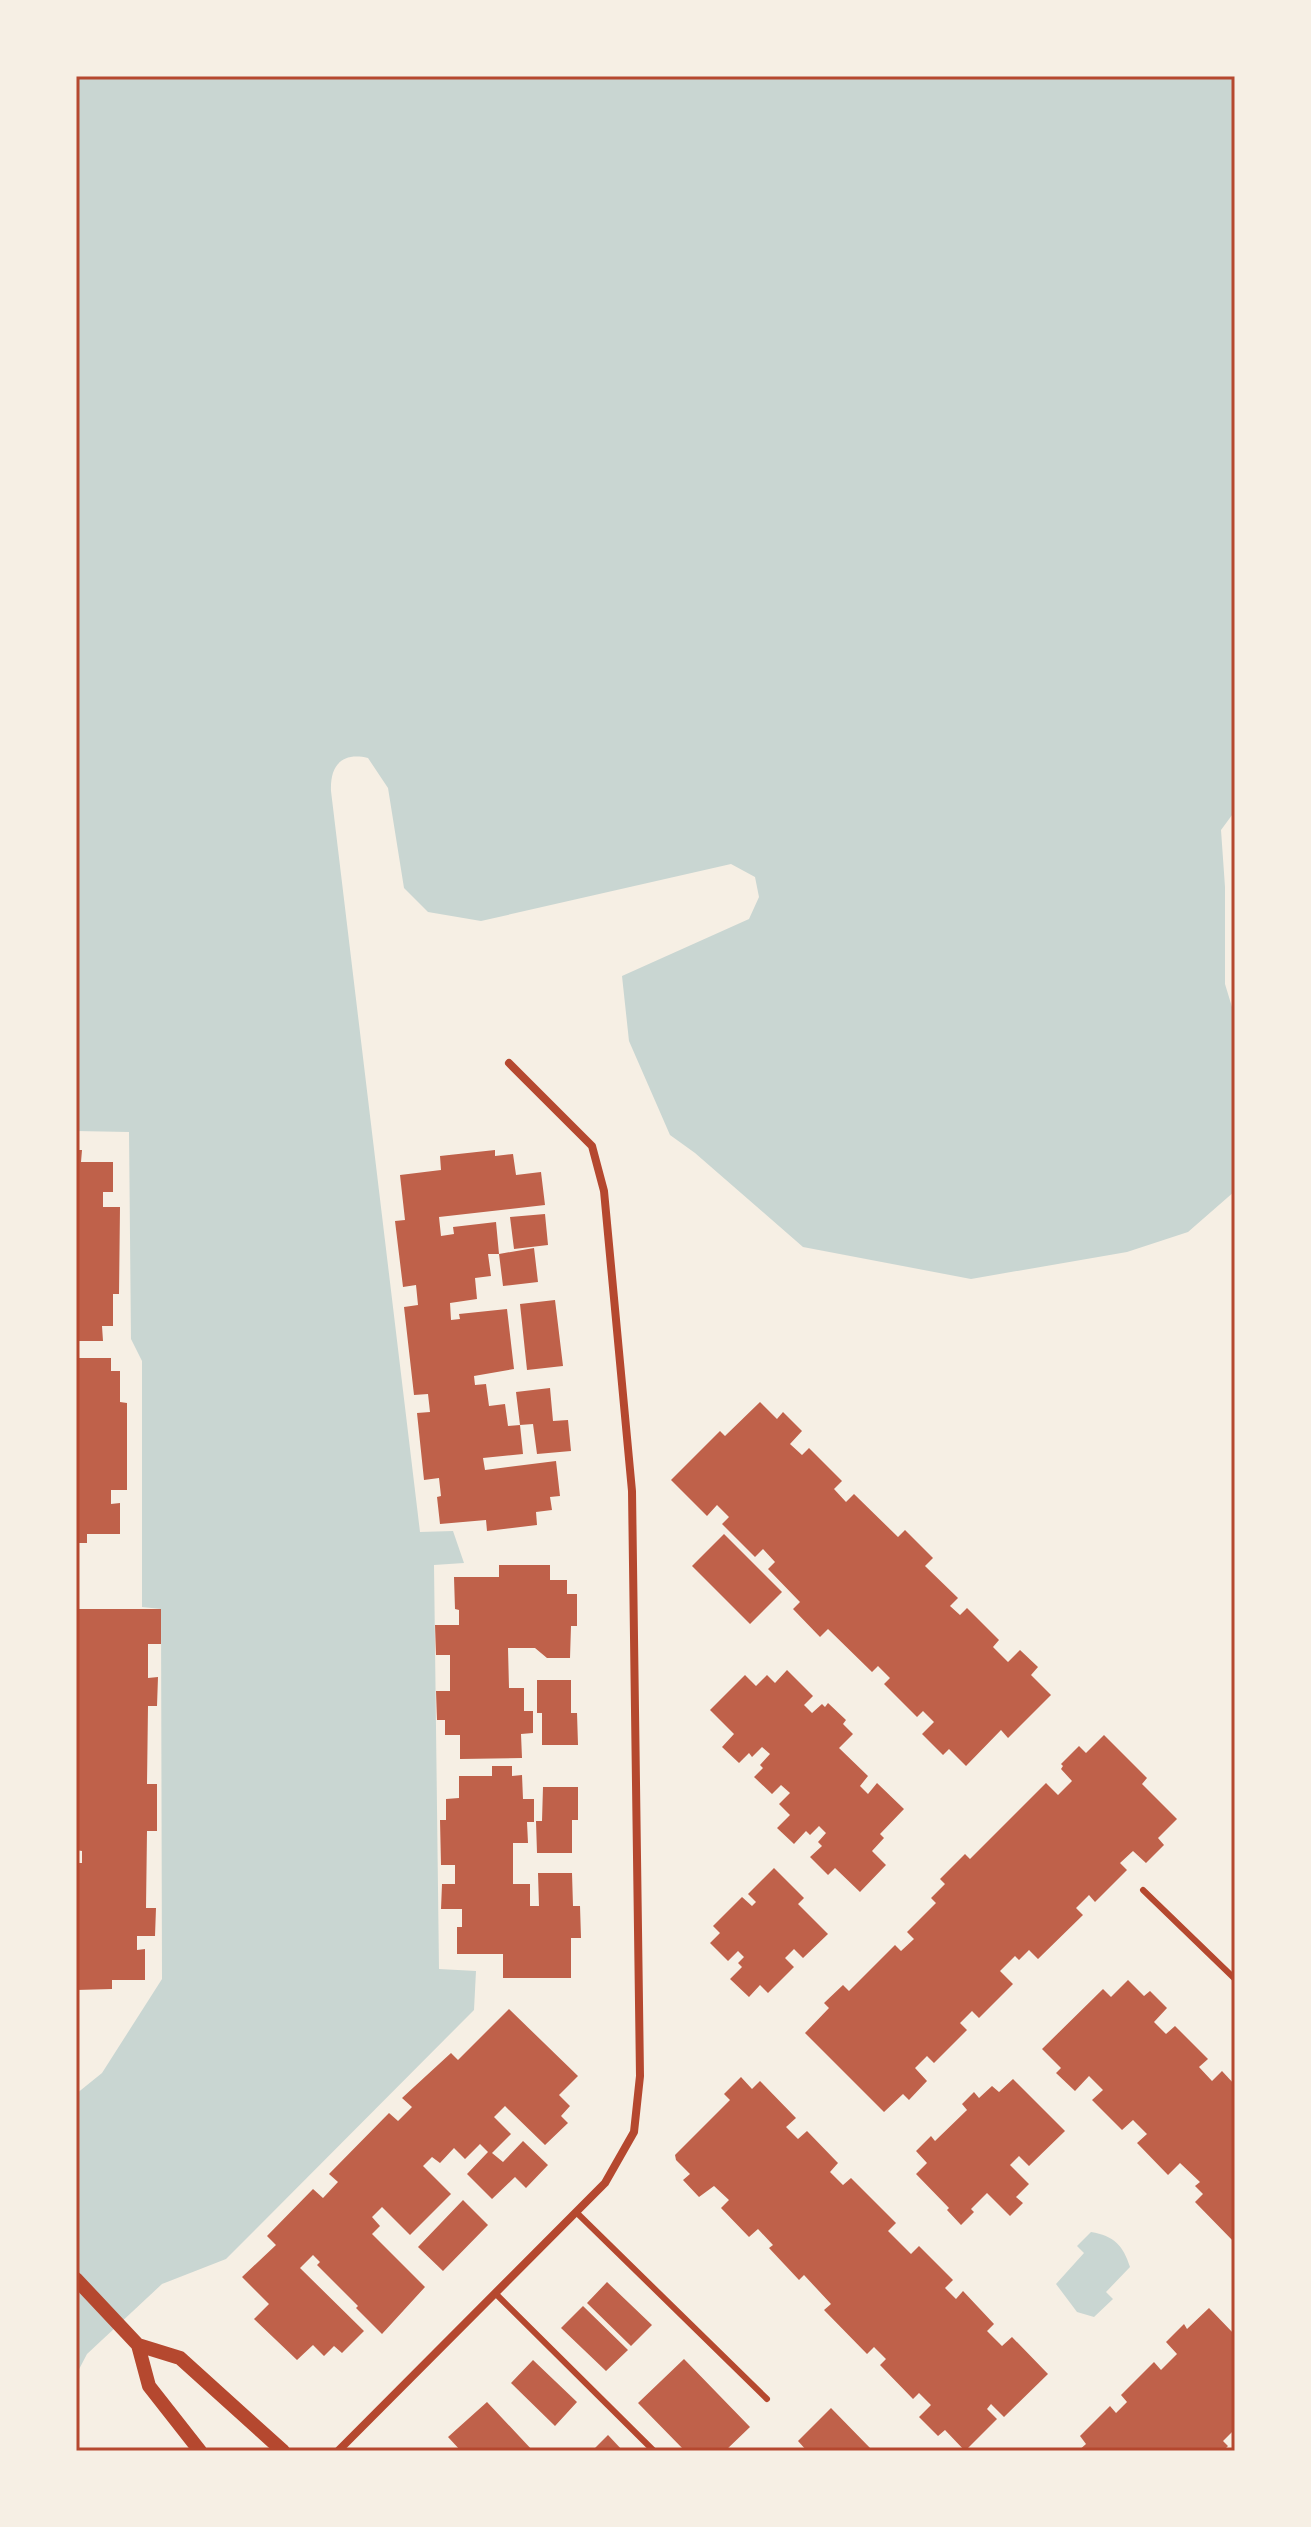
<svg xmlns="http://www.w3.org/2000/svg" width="1311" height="2527" viewBox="0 0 1311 2527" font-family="Cabin,sans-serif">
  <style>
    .water { fill: #c9d6d2 }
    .building { fill: #bf614a }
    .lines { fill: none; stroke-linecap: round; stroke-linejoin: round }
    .service { stroke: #b5482f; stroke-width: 6 }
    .minor { stroke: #b5482f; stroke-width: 8 }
    .tertiary { stroke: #b5482f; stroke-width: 14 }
    .neatline { fill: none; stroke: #b5482f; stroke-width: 3 }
  </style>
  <rect width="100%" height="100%" fill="#f6efe4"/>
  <!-- water -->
  <path class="water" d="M76,76H1235V811L1221,830L1225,887V984L1235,1017V1191L1188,1232L1127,1252L971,1279L803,1247L695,1153L670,1135L629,1041L622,976L749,919L759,897L755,877L731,864L481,921L428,912L404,888L388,788L368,758C341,752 330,766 331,791L420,1532L453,1531L464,1563L434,1565L439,1969L476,1971L474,2010L226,2259L162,2284L87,2354L76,2375V2094L102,2073L162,1979L161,1609L142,1607V1361L131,1339L129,1132L76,1131Z
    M1091,2232C1114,2236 1123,2245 1130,2267L1106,2292L1113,2299L1094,2317L1077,2312L1056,2284L1084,2253L1077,2246Z"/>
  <!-- building -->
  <path class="building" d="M76,1150H82L81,1162H113V1192H103V1207H120L119,1294H113V1326H102L103,1341H76Z
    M495,1150V1156L513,1154L516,1175L541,1172L545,1205L439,1217L441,1236L454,1234L453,1227L496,1222L499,1254H488L491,1276L475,1278L477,1299L450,1303L451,1320L460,1319L459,1314L507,1309L514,1369L474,1376L475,1385L486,1384L489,1406L505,1404L508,1426L520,1425L516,1392L550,1388L553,1421L568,1420L571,1451L537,1454L533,1424L520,1425L523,1454L483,1458L485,1470L556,1461L560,1496L550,1497L552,1510L536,1512L537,1525L487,1531L486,1520L440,1524L437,1497L441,1496L439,1478L424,1480L417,1413L430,1412L428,1394L414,1395L404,1307L418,1305L416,1285L403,1287L395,1221L405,1220L400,1175L441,1170L440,1156Z
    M545,1214L548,1245L514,1249L510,1217Z
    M534,1248L538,1282L503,1286L499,1254Z
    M555,1300L563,1366L527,1370L520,1304Z
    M76,1358H111V1371H120V1402L127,1403V1490H111V1504L120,1503V1534H87V1543H76Z
    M760,1402L777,1419L783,1412L802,1431L790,1444L802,1455L809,1448L842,1481L834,1489L846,1502L854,1494L898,1537L905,1530L933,1558L925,1566L958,1598L950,1606L960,1615L967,1608L999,1640L993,1647L1008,1662L1020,1650L1038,1667L1031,1675L1051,1695L1008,1738L1001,1730L966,1766L949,1749L943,1755L922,1734L934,1722L923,1711L917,1717L884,1684L890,1678L878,1666L872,1672L828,1629L820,1637L793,1609L800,1602L768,1569L775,1562L763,1549L755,1557L722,1524L729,1517L717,1505L707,1516L671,1480L720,1431L725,1436Z
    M724,1534L782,1592L750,1624L692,1566Z
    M499,1565H550V1580H567V1594H577V1626H571L570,1658H547L535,1648H508L509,1688H524V1711H533V1733L521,1734L522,1758L460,1759V1735H445V1720H437L436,1691H450V1655H436L435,1625H459V1610L455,1609L454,1577H499Z
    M76,1609H161V1644H148V1678L158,1677L157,1706H148L147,1784H157V1831H147L146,1908H156L155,1936H137V1950L145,1949V1980H112V1989L76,1990V1863H82V1851L76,1850Z
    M787,1670L813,1696L804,1705L812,1713L822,1704L825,1707L828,1703L846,1720L843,1724L853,1734L839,1748L868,1776L860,1786L868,1794L877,1783L904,1809L880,1834L884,1838L872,1851L886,1865L860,1892L835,1868L828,1875L810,1857L822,1846L818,1842L826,1833L819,1826L810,1835L806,1831L794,1844L777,1828L790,1815L779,1804L790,1793L781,1785L772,1794L754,1777L763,1768L760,1765L770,1754L762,1747L752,1757L749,1753L739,1763L722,1747L734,1734L710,1710L745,1675L756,1686L767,1675L775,1683Z
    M537,1680H571V1713H577L578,1745H542V1713H537Z
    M1104,1735L1147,1778L1142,1784L1177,1819L1158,1838L1164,1845L1146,1863L1133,1851L1120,1863L1127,1870L1095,1902L1089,1895L1076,1908L1083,1915L1038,1959L1029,1950L1019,1960L1015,1956L1000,1971L1013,1984L979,2018L972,2011L960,2023L967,2030L934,2063L927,2056L915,2068L927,2081L909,2100L903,2094L884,2112L805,2033L829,2008L824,2003L843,1985L849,1991L895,1945L901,1951L914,1939L907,1932L936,1903L931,1898L945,1884L940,1879L965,1854L970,1859L1046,1783L1058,1795L1072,1781L1061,1769L1063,1766L1061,1764L1079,1746L1086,1753Z
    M492,1766H512V1776L522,1775L523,1799H534V1822H527L528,1843H513V1884H530V1906H539L538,1873H572L573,1906H580L581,1938H571V1978H503V1954H457V1927H462V1909H441L442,1884H455V1865H441L440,1820H446V1799L459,1798V1776H492Z
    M543,1787H578V1820H572V1853H537L536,1821H542Z
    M774,1868L804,1898L798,1904L828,1934L803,1958L794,1949L785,1958L794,1967L768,1993L760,1985L749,1997L730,1979L742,1967L738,1963L744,1957L738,1951L728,1961L710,1943L720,1933L713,1926L742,1897L752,1906L756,1902L748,1894Z
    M1128,1980L1144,1996L1150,1991L1167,2008L1154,2022L1166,2034L1175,2026L1208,2059L1199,2067L1212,2081L1222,2071L1235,2085V2243L1195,2202L1203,2194L1195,2186L1200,2182L1180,2163L1168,2175L1137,2143L1147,2134L1133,2120L1122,2130L1092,2100L1103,2090L1089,2076L1075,2091L1056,2073L1061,2068L1042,2049L1103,1989L1111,1997Z
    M509,2009L578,2076L559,2095L570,2106L561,2116L568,2123L545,2145L505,2106L494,2117L511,2134L492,2153L503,2162L523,2141L548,2165L526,2188L515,2177L492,2199L467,2174L488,2152L480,2144L465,2159L454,2148L440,2163L432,2157L423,2166L451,2194L410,2235L382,2207L372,2217L380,2226L372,2234L425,2287L382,2334L356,2308L358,2306L317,2265L320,2262L313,2255L300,2268L364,2331L342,2353L334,2346L324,2356L313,2345L297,2360L254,2319L269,2304L242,2277L276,2245L267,2236L313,2189L323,2198L338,2182L329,2174L389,2113L398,2121L412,2107L402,2098L451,2053L458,2060Z
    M741,2077L752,2089L760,2081L796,2118L786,2127L798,2139L807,2131L838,2163L830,2172L843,2185L851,2178L896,2223L888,2231L911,2254L919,2246L953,2280L945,2288L956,2299L963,2291L994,2324L987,2331L1002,2346L1012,2337L1048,2374L1004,2417L991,2404L987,2409L997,2419L965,2451L945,2430L938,2436L919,2417L931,2405L919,2393L913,2399L880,2365L886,2359L874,2347L867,2354L824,2310L831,2304L804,2275L799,2280L769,2248L773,2245L758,2229L749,2237L721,2208L729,2200L714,2186L699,2197L683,2180L690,2174L676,2160L675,2155L730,2100L724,2094Z
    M1013,2079L1065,2131L1029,2166L1019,2156L1010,2165L1029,2184L1016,2197L1023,2203L1010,2216L987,2193L971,2209L974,2212L961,2225L947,2210L949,2208L916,2174L927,2163L916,2151L931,2136L935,2141L967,2110L962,2104L974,2092L979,2098L992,2086L999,2092Z
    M463,2200L488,2225L443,2271L418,2247Z
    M607,2282L652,2325L631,2346L587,2303Z
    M583,2306L628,2350L606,2371L561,2328Z
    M1209,2308L1235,2335V2347L1232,2350L1235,2353V2429L1223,2441L1228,2446L1223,2451H1078L1086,2444L1080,2436L1110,2406L1116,2413L1127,2402L1121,2395L1154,2362L1161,2370L1177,2354L1166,2342L1184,2324L1187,2329Z
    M684,2359L750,2427L725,2451H685L638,2403Z
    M533,2360L577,2402L555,2426L511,2383Z
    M487,2402L533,2451H461L448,2437Z
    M831,2408L871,2449L869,2451H807L798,2441Z
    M608,2435L623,2451H592Z"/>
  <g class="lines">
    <!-- service -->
    <path class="service" d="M1143,1890L1235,1979
      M576,2212L767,2399
      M495,2293L654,2451"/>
    <!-- minor -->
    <path class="minor" d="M338,2451L605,2183L634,2132L640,2076L632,1491L604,1191L592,1146L509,1063"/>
    <!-- tertiary -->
    <path class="tertiary" d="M76,2279L138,2345L149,2386L200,2451
      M138,2345L180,2358L283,2451"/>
  </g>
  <!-- border -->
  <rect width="1311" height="2527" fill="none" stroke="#f6efe4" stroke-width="156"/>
  <rect x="78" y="78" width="1155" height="2371" class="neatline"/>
</svg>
